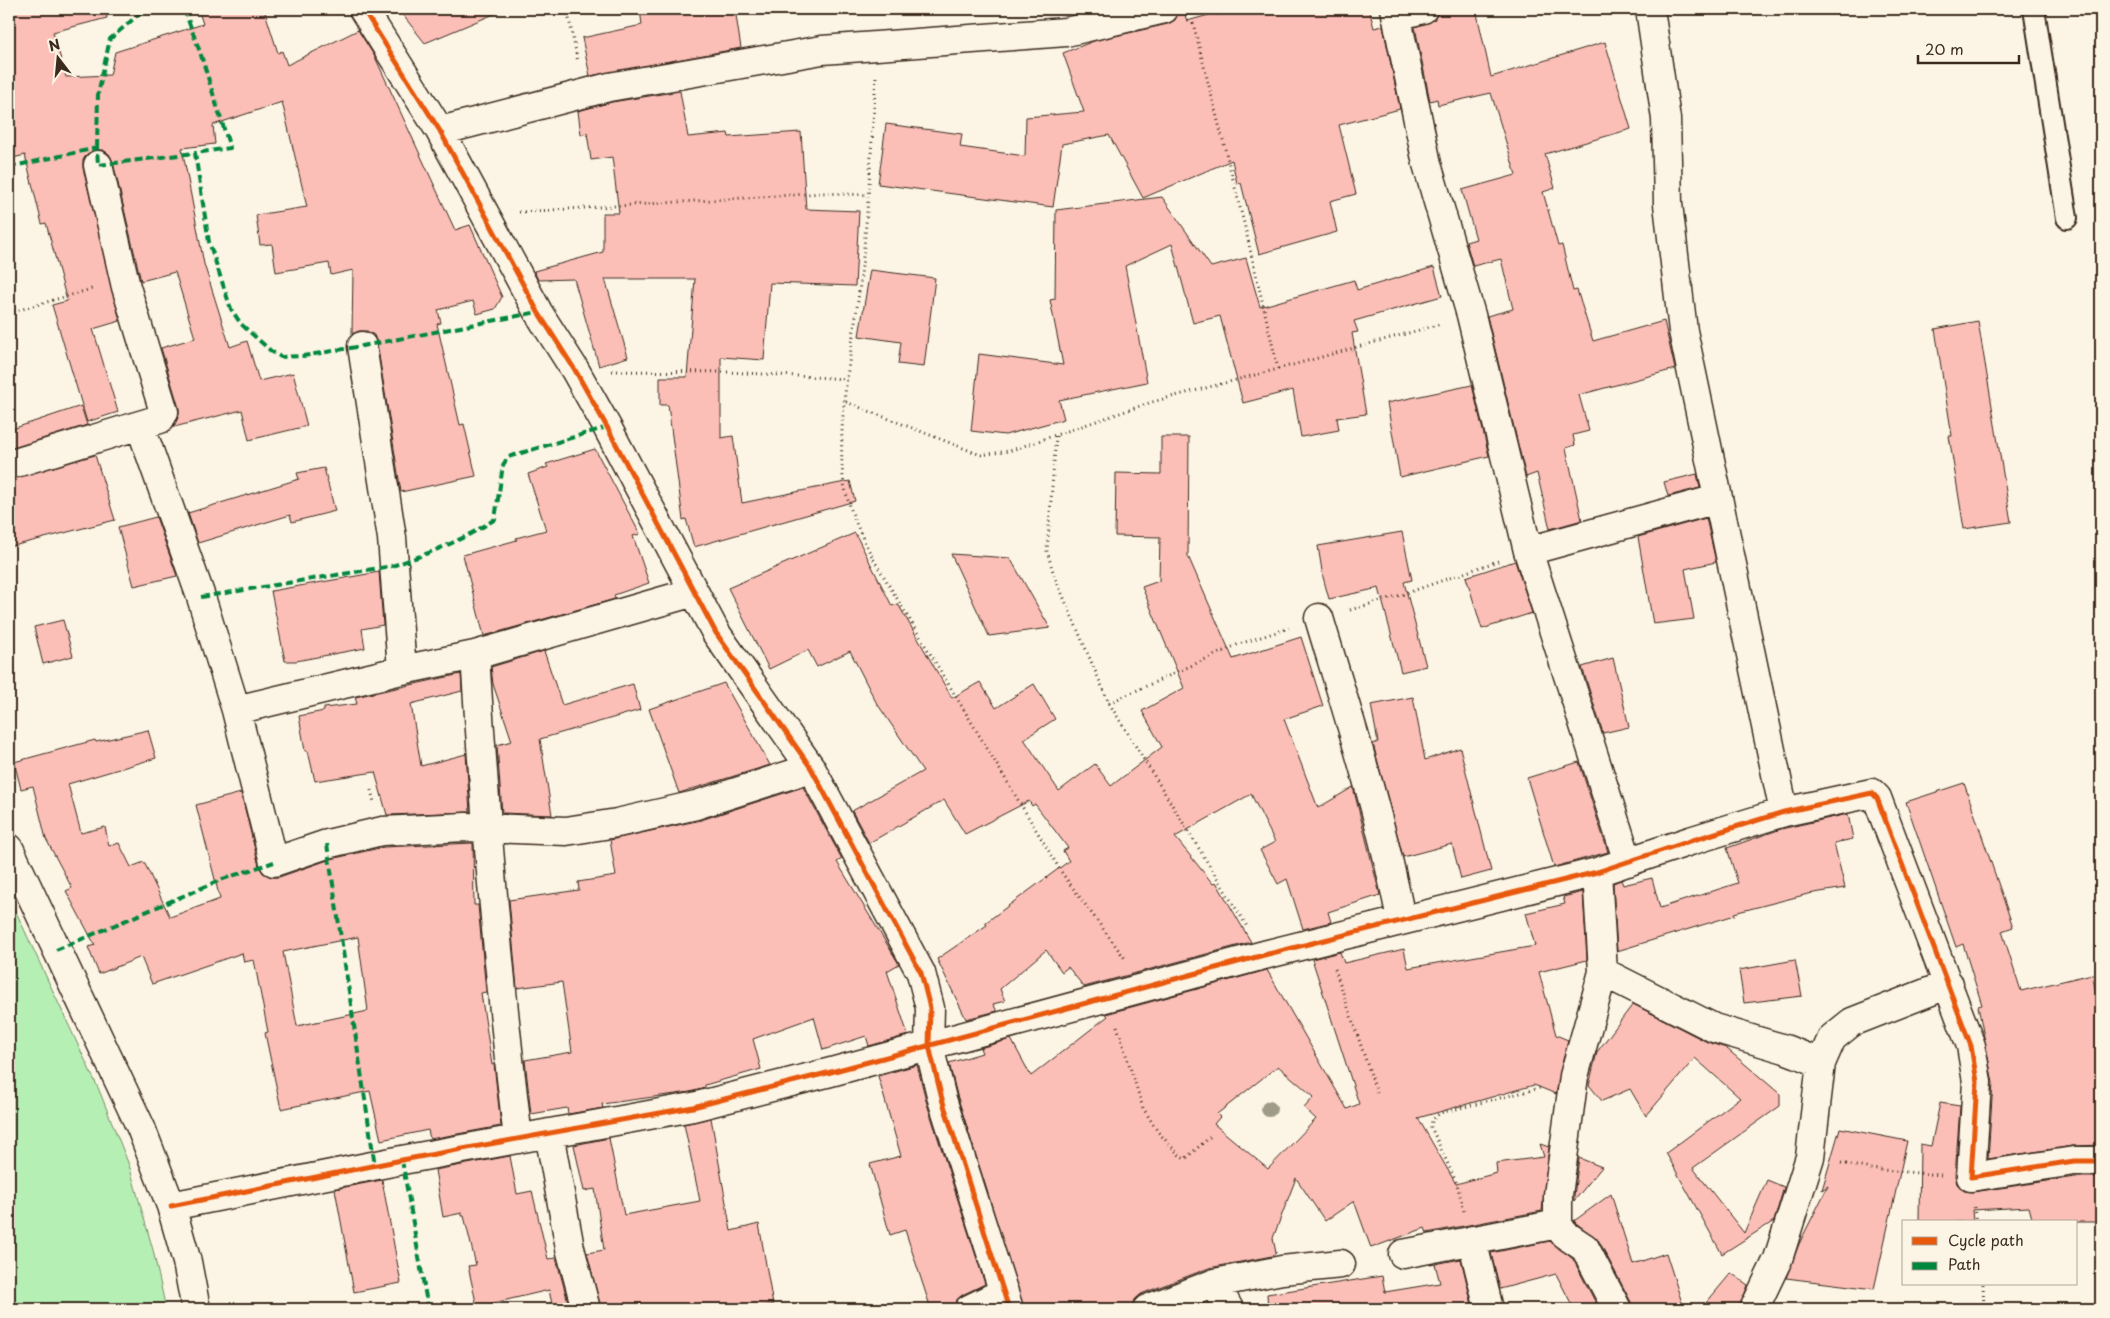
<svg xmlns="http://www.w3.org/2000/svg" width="2110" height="1318" viewBox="0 0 2110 1318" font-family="'Playpen Sans',sans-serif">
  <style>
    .green { fill: #b5efb4; stroke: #788c69 }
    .building { fill: #fbbfb7; stroke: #3b2a1e; fill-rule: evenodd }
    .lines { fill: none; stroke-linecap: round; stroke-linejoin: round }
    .service-casing { stroke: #3b2a1e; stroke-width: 24 }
    .minor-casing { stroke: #3b2a1e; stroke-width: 31 }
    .path { stroke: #3b2a1e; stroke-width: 3; stroke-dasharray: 1 4; stroke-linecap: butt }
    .service { stroke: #fcf5e5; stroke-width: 20 }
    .minor { stroke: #fcf5e5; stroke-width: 28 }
    .quiet { stroke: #00873e; stroke-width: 4; stroke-dasharray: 8 4; stroke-linecap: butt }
    .cycleway-casing { stroke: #fcf5e5; stroke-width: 8 }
    .cycleway { stroke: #e8590c; stroke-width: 5 }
    .tree { fill: #9f9b88 }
  </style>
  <rect width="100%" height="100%" fill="#fcf5e5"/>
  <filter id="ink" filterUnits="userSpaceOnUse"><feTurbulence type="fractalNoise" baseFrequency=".02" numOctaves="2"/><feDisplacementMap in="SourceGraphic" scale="10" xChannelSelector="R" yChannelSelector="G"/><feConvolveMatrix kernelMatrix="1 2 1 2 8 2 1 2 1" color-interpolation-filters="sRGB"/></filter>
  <g filter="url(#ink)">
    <!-- green -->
    <path class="green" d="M9,897L99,1090L129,1165L153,1250L166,1309H9Z"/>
    <!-- building -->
    <path class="building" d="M9,9H106L107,18L53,32L66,77L110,75L115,52L203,24L198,9H264L278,53L282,51L287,65L358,30L375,57L455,230L470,225L502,297L495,309L477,314L473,301L438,310L441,323L437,324L460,425L464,424L476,476L401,492L377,343L374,335L367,331H359L352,334L353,270L331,275L329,263L276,272L272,244L260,245L256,215L307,207L282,102L213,125L215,144L182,148L204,264L230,347L247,341L259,381L293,373L307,426L249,440L242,410L174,427L179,414V408L161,348L195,338L175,272L141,281L113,162L109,154L103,150H95L87,154L83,160V168L120,321L93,329L118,412L87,422L52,305L67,301L46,223L42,224L25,155L9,159Z
      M398,9H506L425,43Z
      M640,9H735L741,48L590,76L582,38L642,25Z
      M1179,9H1183L1187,21L1216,13L1217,15L1250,9H1369L1374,28L1383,26L1400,109L1339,125L1356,194L1330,201L1337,232L1259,254L1241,183L1237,184L1232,160L1143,198L1109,135L1062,144L1053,207L878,184L886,124L962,134L960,147L1025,156L1026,117L1084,112L1063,53L1094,41L1168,24L1175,20Z
      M1458,9H1476L1491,77L1605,42L1631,129L1545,154L1555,188L1543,192L1558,246L1562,245L1573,291L1577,290L1593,341L1664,321L1675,369L1579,395L1589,431L1573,435L1575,445L1566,448L1582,520L1550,529L1537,473L1526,477L1487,316L1513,309L1501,259L1473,266L1466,242L1476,239L1462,190L1516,175L1491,93L1438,105L1437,99L1430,101L1415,27L1434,20L1438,13Z
      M680,91L688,137L728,133L729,137L801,132L806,209L859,211L855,286L770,283L764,360L721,357V438L733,436L742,503L850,481L855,501L694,547L686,519L683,520L668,405H660V377H687L695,279H605L628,357L599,366L574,279L538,280L534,271L603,252V213H619L612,157L591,160L587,133L581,135L578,111L612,102Z
      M1162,197L1211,267L1246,258L1260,307L1354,280L1357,290L1434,267L1442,296L1354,321L1358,332L1352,333L1366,414L1337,418L1339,430L1301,437L1293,390L1243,403L1220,316L1193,323L1172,244L1125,266L1147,382L1059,400L1064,419L1005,435L971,431L979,354L1063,365L1050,300L1055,299L1056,210Z
      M870,270L935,278L924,367L898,364L901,342L859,336Z
      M1978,321L2011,522L1964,529L1949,436H1952L1935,329Z
      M1472,385L1489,456L1400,477L1387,403Z
      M81,406L87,425L9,449V430Z
      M1161,437H1189L1188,556L1233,659L1301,637L1323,706L1284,719L1318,808L1353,787L1380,895L1328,912L1331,922L1303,929L1287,879L1278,884L1260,850L1275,842L1251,794L1175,837L1213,884L1216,882L1251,942L1084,987L1068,967L1062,972L1046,950L1000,989L1005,1001L993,1004L997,1011L966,1019L937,959L987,925L985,923L1069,861L1063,851L1068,848L1035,804L1032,806L1029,801L965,834L944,800L869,843L852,811L923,771L876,702L850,651L817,667L808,650L769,669L728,588L855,533L892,606L898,604L952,698L980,682L996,708L1034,684L1055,719L1024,739L1059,791L1095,764L1111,786L1162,747L1142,711L1184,688L1142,587L1159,581L1160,537L1115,536L1116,473L1161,474Z
      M595,449L640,534L633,536L649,583L614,595L615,599L484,636L463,555L517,540L516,538L546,530L528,474L548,467L546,464Z
      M95,455L115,520L9,547V480Z
      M324,468L335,511L292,522L290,515L198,543L188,513L299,479L297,473Z
      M1697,474L1700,488L1668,496L1664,482Z
      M156,517L177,576L134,586L118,527Z
      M1706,518L1716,562L1685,569L1694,619L1653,624L1638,537Z
      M1402,532L1412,580L1404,582L1426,666L1401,672L1379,588L1329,599L1323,577L1318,546Z
      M951,554L1010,558L1050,628L989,636Z
      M1515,561L1532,613L1482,629L1466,577Z
      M379,572L383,625L362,629L365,648L296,661H285L271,591Z
      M63,620L73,656L43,664L34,627Z
      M544,651L562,705L633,684L640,710L540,739L552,815L502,813L497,745L512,741L493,684L491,667Z
      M1613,658L1629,727L1603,733L1582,667Z
      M461,674L462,691L411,704L421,766L466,754L470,812L387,815L375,772L315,781L308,751H305L299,716L324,711V708L357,704L355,697Z
      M724,683L770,765L679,793L649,709Z
      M1413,697L1425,760L1460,748L1491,871L1461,879L1452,844L1403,857L1373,744L1378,742L1371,705Z
      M148,730L156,758L68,784L81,833L105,827L109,846L119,843L131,867L144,862L170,917L220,899L196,805L241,793L259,866L263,873L271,877H279L331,859L384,847L473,843L474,905H478L486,992L481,993L492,1065L494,1064L501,1126L430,1139L428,1130L381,1140L370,1091L281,1109L265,1033L268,1032L254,960L244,962L242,953L152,984L141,957L99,974L88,947L95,945L66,891L72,888L46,839L33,786L21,789L14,762L95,740L96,742ZM358,937L368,1011L297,1026L283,952Z
      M1579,762L1608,852L1554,867L1527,778Z
      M1964,783L2013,927L2002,931L2021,991L2092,974L2101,1016V1145L2072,1146L1988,1159L1993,1083L1978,1006L1982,1005L1963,944L1956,947L1906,802Z
      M803,787L842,859L837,862L899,964L887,971L908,1035L869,1046L866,1036L823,1050L814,1017L753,1039L761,1069L705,1085V1088L690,1092L602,1104L603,1108L568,1114L567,1108L531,1114L525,1060L572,1052L562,982L517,988L509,900L579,890L578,882L616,876L610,840L701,820Z
      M1848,814L1853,839L1834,843L1845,888L1808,894L1734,913L1735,915L1617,951L1613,883L1621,880L1623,885L1652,878L1660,908L1738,883L1727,848L1781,829Z
      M1583,892L1587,960L1539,972L1556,1035L1568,1040L1556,1094L1534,1085L1418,1118L1456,1184L1497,1173L1496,1163L1544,1157L1540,1144L1549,1147L1542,1211L1427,1233L1425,1228L1371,1248L1354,1201L1325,1221L1296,1178L1273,1238L1276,1253L1272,1256L1209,1268L1141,1294L1135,1300L1132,1309H1024L957,1095L949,1063L982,1053L980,1048L1011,1039L1031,1076L1108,1016L1106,1014L1267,970L1347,1109L1359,1104L1312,959L1340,952L1344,963L1404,949L1408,968L1535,946L1526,913L1565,904L1563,897ZM1278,1066L1314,1097L1304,1108L1316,1119L1268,1169L1214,1124L1220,1117L1217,1114Z
      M1795,960L1802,996L1744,1003L1739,970Z
      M1633,1004L1707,1042L1726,1048L1780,1094V1106L1693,1168L1744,1233L1767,1180L1784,1187L1774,1221L1722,1254L1666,1153L1740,1098L1695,1058L1646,1116L1630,1089L1602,1101L1589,1085L1597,1052Z
      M917,1065L927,1104L985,1284L962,1295L956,1301L954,1309H931L905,1230L890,1235L870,1164L901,1156L878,1076Z
      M1940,1103L1960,1106L1955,1176L1957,1184L1964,1191L1973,1192L2075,1177H2101V1222H2033L2029,1207L1972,1210L1973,1222H1919L1920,1144L1931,1146Z
      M711,1118L731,1231L759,1224L773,1305L745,1309H601L587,1253L604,1250L595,1189L584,1191L574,1145L609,1138L624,1215L700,1201L684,1124Z
      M1840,1128L1907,1141L1874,1289L1786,1278L1799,1244L1828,1186L1822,1190Z
      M510,1156L517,1194L532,1191L548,1259L556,1258L570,1309H553L549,1290L477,1307L468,1266L476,1265L464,1216H462V1213L443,1217L435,1170Z
      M1579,1158L1602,1167L1574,1201V1196Z
      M382,1180L401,1283L354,1292L335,1189Z
      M1611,1194L1633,1264L1666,1253L1684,1309H1633L1631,1302L1599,1241L1576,1223L1574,1221Z
      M1550,1241L1573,1259L1599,1309H1574L1556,1274L1500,1289L1491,1253Z
      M1461,1259L1473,1309H1268L1267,1294L1382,1276L1385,1292L1440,1283L1435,1264Z
      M1731,1273L1748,1285L1739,1309H1701Z"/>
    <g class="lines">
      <defs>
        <path id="service" d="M2034,9L2067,218"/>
        <path id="minor" d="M363,9L440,131L538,312L575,370L607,427L716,633L811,768L921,973L930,1008L929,1046L942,1099L1009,1309
          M1395,9L1427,164L1471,315L1528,551L1628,862
          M1650,9L1666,119L1668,204L1683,331L1784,812
          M1397,16L1423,9
          M440,131L609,87L822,50L1066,32L1164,9
          M98,165L126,287L164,412L160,419L140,425L201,597L236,710L274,862L327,844L382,831L466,827L566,831L617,823L696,805L811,768
          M362,346L392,538L402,670
          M9,465L140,425
          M1528,551L1717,499
          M1319,618C1349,718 1381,817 1401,919
          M475,655C485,817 499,978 518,1139
          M236,710L402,670L475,655L694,592
          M9,848L141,1128L171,1206L187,1262L196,1309
          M1597,872L1603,972L1574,1076L1558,1195V1224L1564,1234L1585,1248L1617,1309
          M1603,972L1714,1028L1785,1049L1821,1063
          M549,1133L570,1248L586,1309
          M171,1206L402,1160L693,1107L831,1072L1264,955L1597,872L1690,841L1784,812L1872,793L1877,798L1971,1046L1977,1082L1971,1177L2074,1161H2101
          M1472,1240L1489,1309
          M1403,1254L1558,1224
          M1215,1283L1282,1270L1341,1264
          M969,1309L1004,1292
          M1147,1309L1215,1283L1229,1309
          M1754,1309L1778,1259L1810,1157L1821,1063L1832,1038L1852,1022L1949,984"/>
      </defs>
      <!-- service casing -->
      <use href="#service" class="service-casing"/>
      <!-- minor casing -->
      <use href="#minor" class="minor-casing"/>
      <!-- path -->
      <path class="path" d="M567,9L578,62
        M1193,23L1244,223L1278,369
        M876,77C871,149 868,221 859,292C852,351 837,418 843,477C847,507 861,536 875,562L1062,873L1126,960
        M519,212L824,193L868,195
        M9,313L95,288
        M612,371L728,372L847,379
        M846,402L981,455L1009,451L1152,402L1278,369L1441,324
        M1056,436L1047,551L1054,575L1109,703L1248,928
        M1350,610L1404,594L1498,561
        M1109,703L1239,644L1289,628
        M371,790L374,802
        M1335,969L1378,1096
        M1117,1026L1143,1108L1158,1132L1181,1157L1185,1159L1211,1136
        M1841,1163L1871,1169L1941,1175
        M1974,1207L1976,1222
        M1464,1211L1457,1184L1431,1127L1432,1120L1440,1113L1540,1088
        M1983,1284L1984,1309"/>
      <!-- service -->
      <use href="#service" class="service"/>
      <!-- minor -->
      <use href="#minor" class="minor"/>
      <!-- quiet -->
      <path class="quiet" d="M184,9L200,52L230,148L195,153
        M97,148L98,94L110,39L145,9
        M9,167L97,148L98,165L195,153L209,242L231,309L241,324L271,351L281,357L303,356L362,346L538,312
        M201,597L392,566C428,554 464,540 495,519L503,465L508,457L607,427
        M327,844L375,1166
        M56,950L223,879L274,862
        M402,1160L428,1309"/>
      <defs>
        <path id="cycleway" d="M363,9L440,131L538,312L575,370L607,427L716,633L811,768L921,973L930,1008L929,1046L942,1099L1009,1309
          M171,1206L402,1160L693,1107L831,1072L1264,955L1597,872L1690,841L1784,812L1872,793L1877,798L1971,1046L1977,1082L1971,1177L2074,1161H2101"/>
      </defs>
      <!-- cycleway casing -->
      <use href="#cycleway" class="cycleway-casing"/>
      <!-- cycleway -->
      <use href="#cycleway" class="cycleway"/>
    </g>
    <!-- trees -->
    <circle class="tree" cx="1269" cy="1109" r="8"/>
  </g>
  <!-- margin -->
  <rect width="2110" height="1318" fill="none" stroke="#fcf5e5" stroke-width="30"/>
  <rect x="15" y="15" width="2080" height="1288" fill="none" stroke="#3b2a1e" stroke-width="2" filter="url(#ink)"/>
  <!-- legend -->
  <rect x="1902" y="1220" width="175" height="65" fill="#fcf5e5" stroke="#afa495"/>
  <rect x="1912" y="1237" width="25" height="8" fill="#e8590c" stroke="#afa495"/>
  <text x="1948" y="1246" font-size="15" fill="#3b2a1e">Cycle path</text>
  <rect x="1912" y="1262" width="25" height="8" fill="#00873e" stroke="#afa495"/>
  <text x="1948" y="1270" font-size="15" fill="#3b2a1e">Path</text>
  <!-- north arrow -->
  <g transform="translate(58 58) rotate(344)" stroke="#fcf5e5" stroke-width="4" paint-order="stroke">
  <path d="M0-4L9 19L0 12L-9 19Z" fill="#3b2a1e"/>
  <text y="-8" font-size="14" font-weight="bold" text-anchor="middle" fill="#3b2a1e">N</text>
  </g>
  <!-- scale -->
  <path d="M1918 55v8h101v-8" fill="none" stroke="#3b2a1e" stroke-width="2.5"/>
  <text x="1925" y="55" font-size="15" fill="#3b2a1e" stroke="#fcf5e5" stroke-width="4" paint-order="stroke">20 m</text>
</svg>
